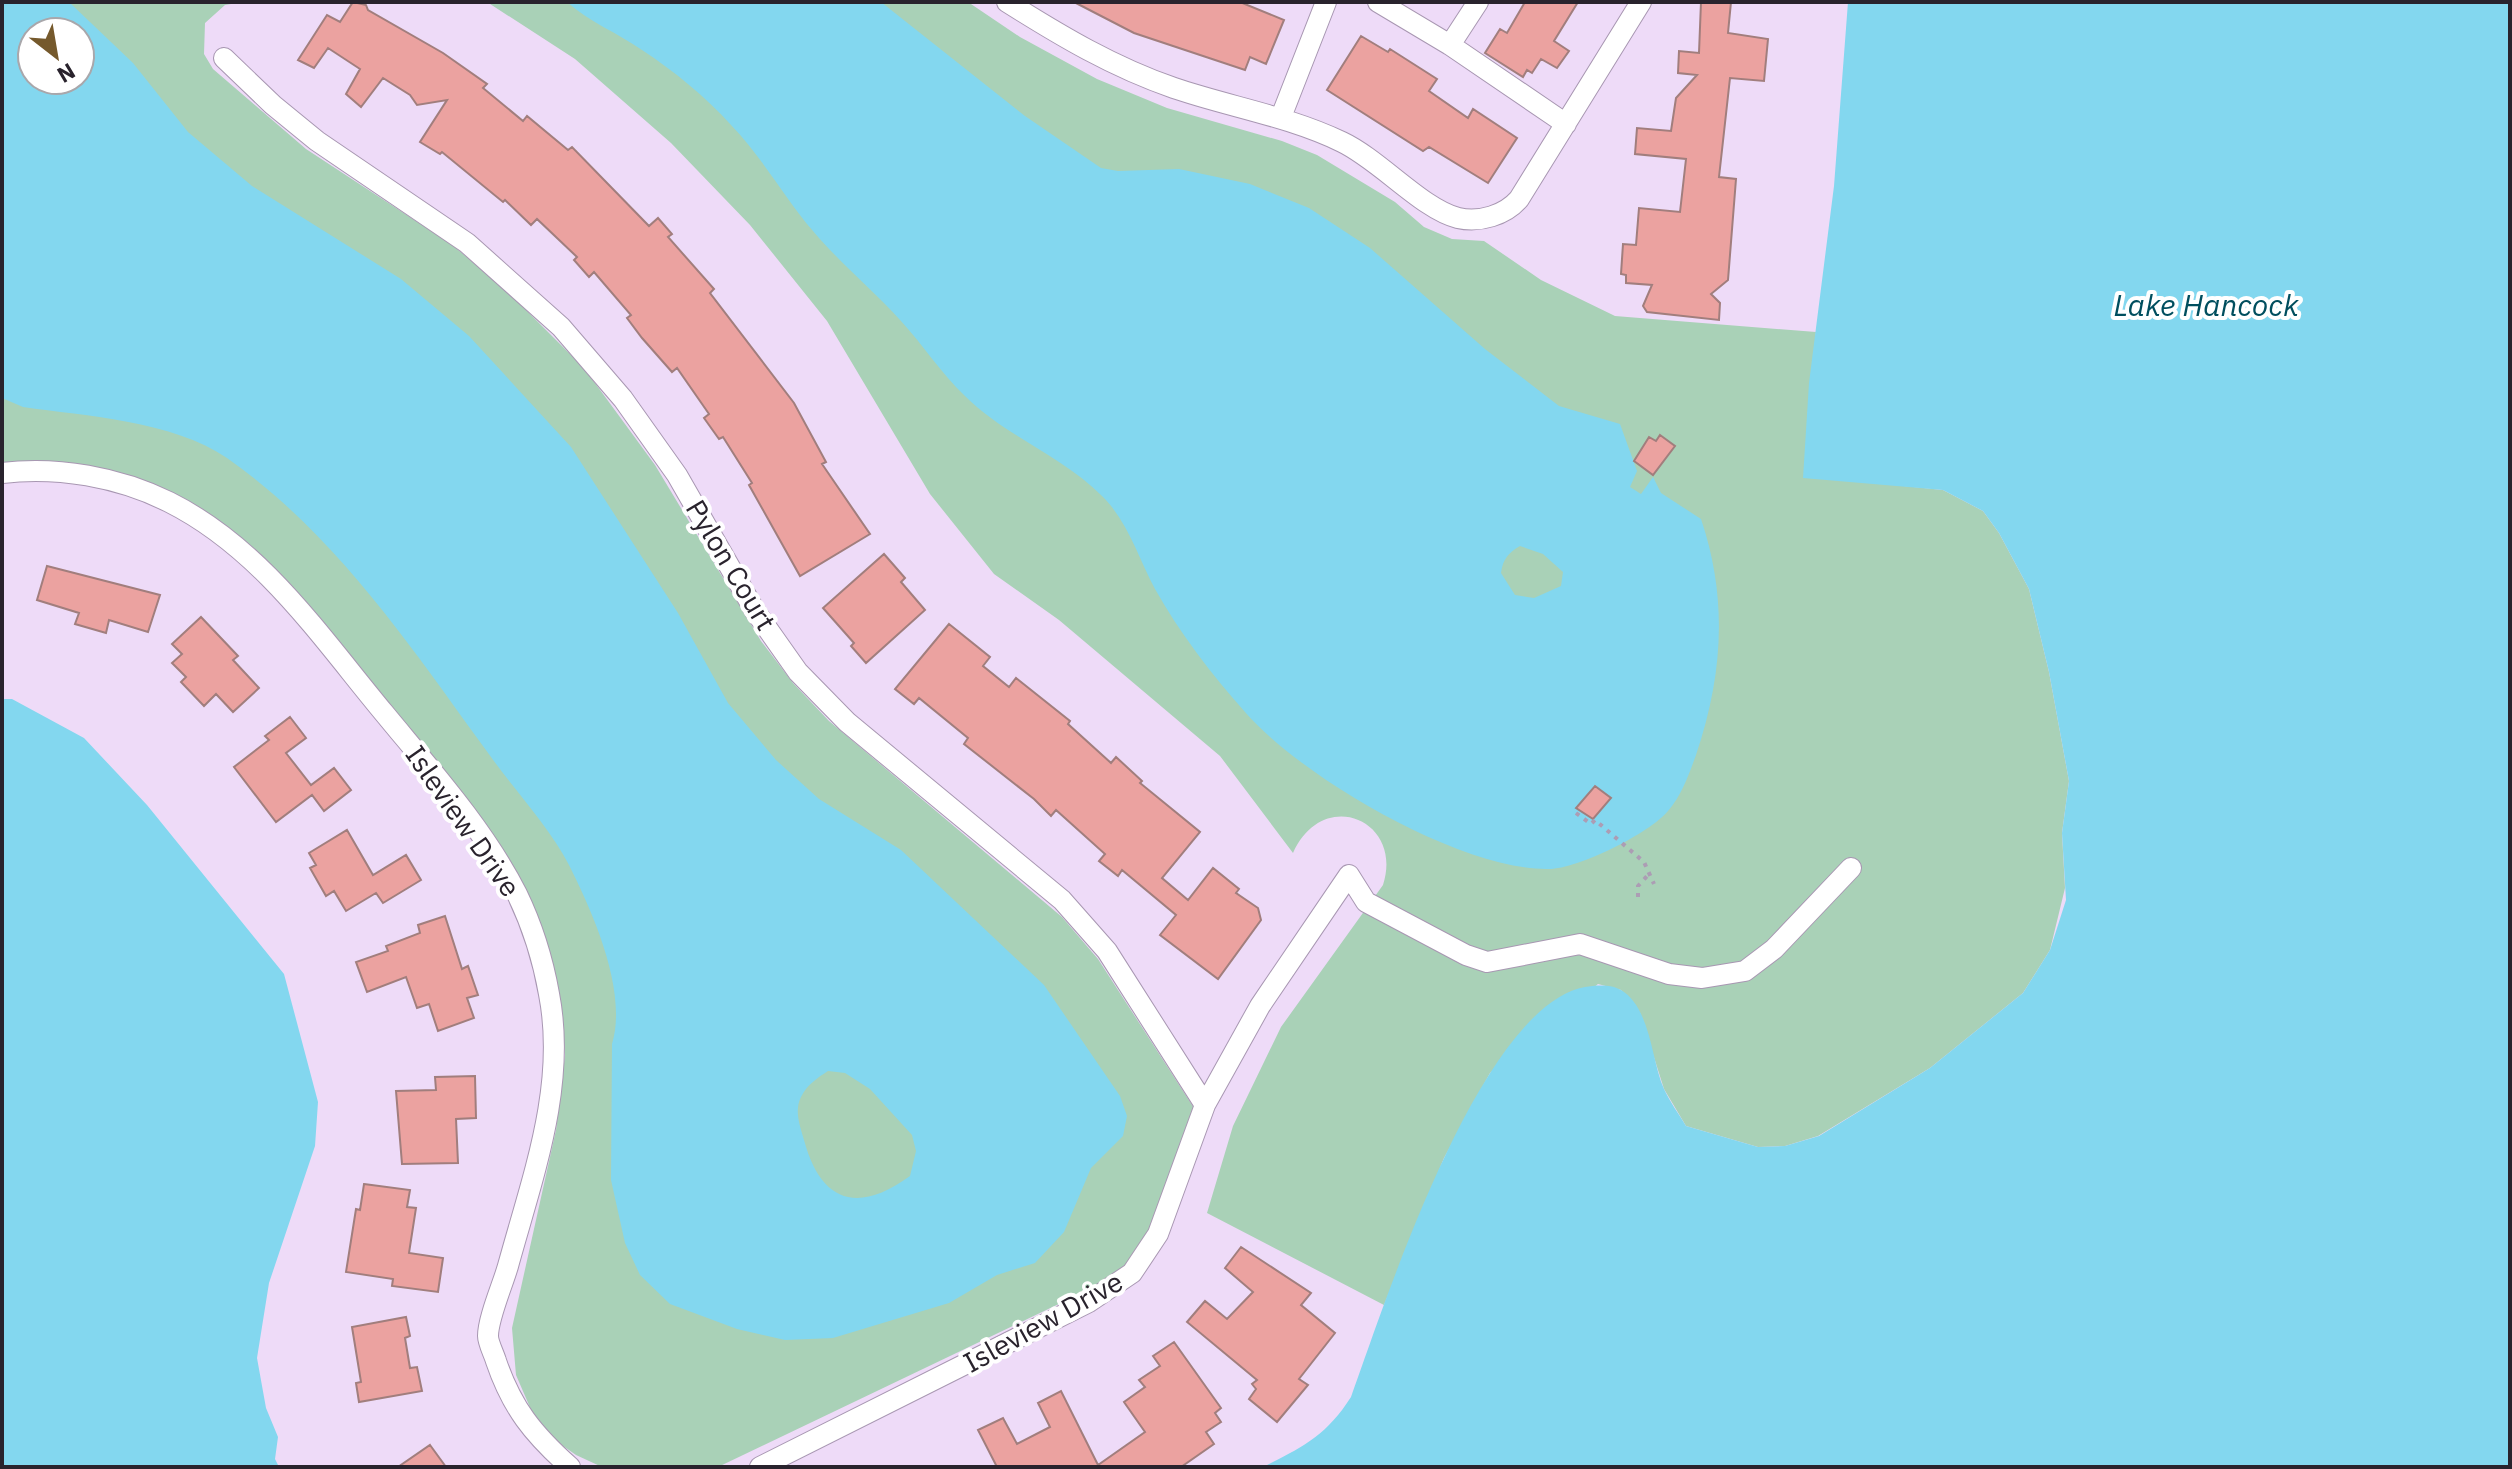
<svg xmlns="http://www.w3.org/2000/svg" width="2512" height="1469" viewBox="0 0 2512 1469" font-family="'IBM Plex Sans',sans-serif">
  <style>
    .green { fill: #a9d1b7; fill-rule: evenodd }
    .water { fill: #83d7ef; fill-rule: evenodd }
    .building { fill: #eba2a0; stroke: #a17e7d; stroke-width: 2 }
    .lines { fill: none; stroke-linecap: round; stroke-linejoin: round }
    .minor-casing { stroke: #a897b2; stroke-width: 22 }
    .path { stroke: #ac9db4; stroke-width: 4; stroke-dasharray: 4 6; stroke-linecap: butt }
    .minor { stroke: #fff; stroke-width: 20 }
    .labels { text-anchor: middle; stroke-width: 8; stroke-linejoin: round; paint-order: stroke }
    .street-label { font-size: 28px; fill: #29232d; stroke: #fff }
    .water-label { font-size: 30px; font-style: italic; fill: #004e5e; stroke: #fff }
  </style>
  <rect width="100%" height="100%" fill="#eedbf8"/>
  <!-- green -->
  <path class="green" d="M2,2H243L225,5L205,23L204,54L213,69L306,149L451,244L502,286L584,368L655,465L761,641L793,683L829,721L1062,917L1098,959L1194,1108L1150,1238L1115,1277L718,1467H602L576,1455L553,1439L532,1412L516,1375L512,1328L556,1130L565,1055L561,1003L544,938L529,897L262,557C214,512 124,469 58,462C39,460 20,462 2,464ZM32,32H80V80H32Z
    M487,2H968L1020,37L1097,79L1167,108L1282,141L1317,155L1395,202L1424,227L1452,239L1484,241L1541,280L1615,316L1816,332L1807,421L1885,484L1943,490L1983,511L1999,533L2029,589L2049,672L2069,781L2062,833L2065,888L2050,950L2023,993L1930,1068L1818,1136L1785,1146L1758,1147L1686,1126L1664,1089L1640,1013L1621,990L1598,984L1490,1073L1444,1158L1384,1305L1207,1213L1233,1126L1281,1027L1383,885C1404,820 1323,786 1293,853L1220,756L1059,620L994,574L930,494L827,321L750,225L671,143L575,59Z"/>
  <!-- water -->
  <path class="water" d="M2,2H69L133,63L188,132L252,186L401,279L469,336L571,447L678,613L728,703L776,760L819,799L901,850L1044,985L1120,1096L1127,1116L1123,1136L1091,1168L1064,1232L1035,1263L997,1275L949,1303L833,1338L785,1340L737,1329L670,1304L640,1275L625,1243L611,1180L612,1044C628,991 593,913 569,865C549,827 516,792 491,757C413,650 337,535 227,458C173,421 86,416 23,407L2,398ZM32,32H80V80H32ZM828,1071L845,1073L870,1089L912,1135L916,1151L910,1176C858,1214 821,1203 804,1140C800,1126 794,1111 801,1097C807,1085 817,1078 828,1071Z
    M567,2H881L1025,116L1101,168L1118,171L1179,169L1250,184L1309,208L1370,248L1485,349L1559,406L1620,424L1637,471L1630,487L1641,494L1653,477L1661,493L1701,519C1728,599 1723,675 1696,755C1689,774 1682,795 1668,811C1650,833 1578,869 1549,869C1462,871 1301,777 1245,712C1212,675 1179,632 1155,589C1139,559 1127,520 1102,496C1062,456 1005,436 965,396C941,373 923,345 901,321C873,290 840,263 813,231C784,197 762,157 731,125C706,97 674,71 642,50C618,33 589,22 567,2ZM1520,546L1543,554L1563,572L1561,586L1534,598L1515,595L1501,573C1503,559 1508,553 1520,546Z
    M1848,2H2510V1467H1263C1303,1447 1326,1436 1351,1397C1385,1303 1480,1006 1585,987C1596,985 1611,984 1621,990C1651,1008 1651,1060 1664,1089C1670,1102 1679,1114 1686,1126L1758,1147L1785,1146L1819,1136L1930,1068L2023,993L2050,950L2066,900L2062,833L2069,781L2049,672L2029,589L1999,533L1983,511L1943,490L1803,478L1809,383L1834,186Z
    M2,699H12L84,738L147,805L284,974L318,1102L315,1146L269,1283L257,1358L266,1408L278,1437L275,1459L279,1467H2Z"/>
  <!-- building -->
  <path class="building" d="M353,2L366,5L368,10L443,53L487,84L483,88L523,121L527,116L568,150L572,147L649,226L658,218L672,234L668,237L714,289L710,293L794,403L826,462L822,464L870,534L800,576L749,485L752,483L723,437L719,439L704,418L709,414L677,368L672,372L642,338L627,318L631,315L594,272L589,277L574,260L577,257L537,219L531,225L505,200L503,202L442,152L440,154L420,142L447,100L417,105L410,95L383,78L361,107L346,94L360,69L328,48L314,68L298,60L327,15L340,22Z
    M1074,2H1240L1284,20L1266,64L1250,57L1245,70L1134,33Z
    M1525,2H1578L1554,41L1569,51L1557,68L1541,59L1532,73L1527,70L1523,77L1485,53L1500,29L1507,33Z
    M1701,2H1731L1728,33L1768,39L1764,81L1730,78L1719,177L1736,179L1728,280L1711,294L1720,303L1719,320L1647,312L1643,306L1652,285L1626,283V275L1621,274L1623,244L1636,245L1639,208L1680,212L1686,159L1635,154L1637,128L1671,131L1676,98L1697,75L1678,73L1679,51L1699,53Z
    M1361,36L1388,52L1390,49L1437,79L1429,91L1468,118L1473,109L1517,138L1488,183L1429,147L1423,151L1327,90Z
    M1660,435L1675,446L1653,475L1634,461L1649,437L1656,441Z
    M884,554L905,578L901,582L925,610L866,663L851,646L854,643L823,608Z
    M47,566L160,595L148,632L109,620L106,633L75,624L79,613L37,600Z
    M201,617L238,656L233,660L259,688L233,712L216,694L204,706L181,682L186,677L172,663L182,654L172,644Z
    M949,624L990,657L983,666L1009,687L1016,678L1070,721L1068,724L1111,763L1116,757L1142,781L1140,783L1200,832L1162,878L1188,900L1213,868L1239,889L1236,893L1258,908L1261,920L1218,979L1160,935L1176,915L1122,870L1118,876L1099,861L1105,854L1056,810L1051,816L1034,799L964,744L968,738L919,698L914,704L895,689Z
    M290,717L306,738L286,753L311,785L334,768L351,790L324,811L312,795L276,822L234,767L269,740L265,736Z
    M1595,786L1611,798L1593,819L1576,808Z
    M347,830L373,875L406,855L421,880L383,903L376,893L346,911L334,891L326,896L310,868L316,865L309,853Z
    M445,916L462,969L468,966L478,995L467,998L474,1018L438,1031L429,1004L417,1008L406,977L367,992L356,962L388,951L386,946L420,933L418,925Z
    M475,1076L476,1118L456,1119L458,1163L402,1164L396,1091L436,1090L435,1077Z
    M364,1184L410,1190L407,1207L416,1208L409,1253L443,1258L438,1292L392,1286L393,1279L346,1272L356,1209L360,1210Z
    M1241,1247L1311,1293L1301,1305L1335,1333L1299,1379L1308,1385L1277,1422L1249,1399L1256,1389L1252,1384L1257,1380L1187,1322L1205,1301L1227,1319L1253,1292L1225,1268Z
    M406,1317L410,1336L405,1338L410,1368L417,1367L422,1391L359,1402L356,1383L361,1382L352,1327Z
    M1174,1342L1221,1408L1215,1413L1221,1422L1206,1432L1214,1444L1181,1467H997L978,1430L1003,1418L1017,1444L1050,1427L1038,1403L1061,1391L1098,1465L1145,1432L1124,1402L1145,1387L1139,1380L1160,1366L1153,1356Z
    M430,1445L446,1467H398Z"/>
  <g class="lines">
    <defs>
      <path id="minor" d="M1007,2C1061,36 1113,67 1174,88C1230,107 1288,116 1342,142C1380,160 1422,209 1458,218C1480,223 1505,215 1519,199L1641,2
        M1378,2L1450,45L1566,124
        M1450,45L1478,2
        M224,58L273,105L317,141L467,243L561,327L623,399L677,475L755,611L798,672L847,722L1062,900L1107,951L1205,1105
        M1281,117L1326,2
        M2,473C57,466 119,477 169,502C261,548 320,636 384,713C430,769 484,829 517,894C532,925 543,960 549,994C567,1086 532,1178 508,1266C503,1284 488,1318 488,1336C488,1343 494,1354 496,1361C512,1408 533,1434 570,1467
        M760,1467L1089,1302L1132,1273L1158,1234L1205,1105L1260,1006L1349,875L1366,902L1466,955L1487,962L1580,944L1669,974L1702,978L1745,971L1774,949L1851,868"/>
    </defs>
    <!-- minor casing -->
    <use href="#minor" class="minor-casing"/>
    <!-- path -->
    <path class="path" d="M1576,813L1591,824L1595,820L1644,862L1654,884
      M1638,897V886L1648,875"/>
    <!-- minor -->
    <use href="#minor" class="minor"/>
  </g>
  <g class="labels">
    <!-- street labels -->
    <g class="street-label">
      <text transform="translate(731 565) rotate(59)" y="10">Pylon Court</text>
      <text transform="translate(463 821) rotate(55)" y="10">Isleview Drive</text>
      <text transform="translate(1043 1322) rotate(-29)" y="10">Isleview Drive</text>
    </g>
    <!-- water labels -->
    <g class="water-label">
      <text x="2206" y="316">Lake Hancock</text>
    </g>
  </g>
  <!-- border -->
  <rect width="2512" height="1469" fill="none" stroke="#29232d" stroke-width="8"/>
  <!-- north arrow -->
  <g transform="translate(56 56) rotate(149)"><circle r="38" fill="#ffffff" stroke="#a9a7ab" stroke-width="2"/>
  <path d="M0-6L14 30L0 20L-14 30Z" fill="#75592c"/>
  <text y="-12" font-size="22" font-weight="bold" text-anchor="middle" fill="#29232d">N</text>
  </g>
</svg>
